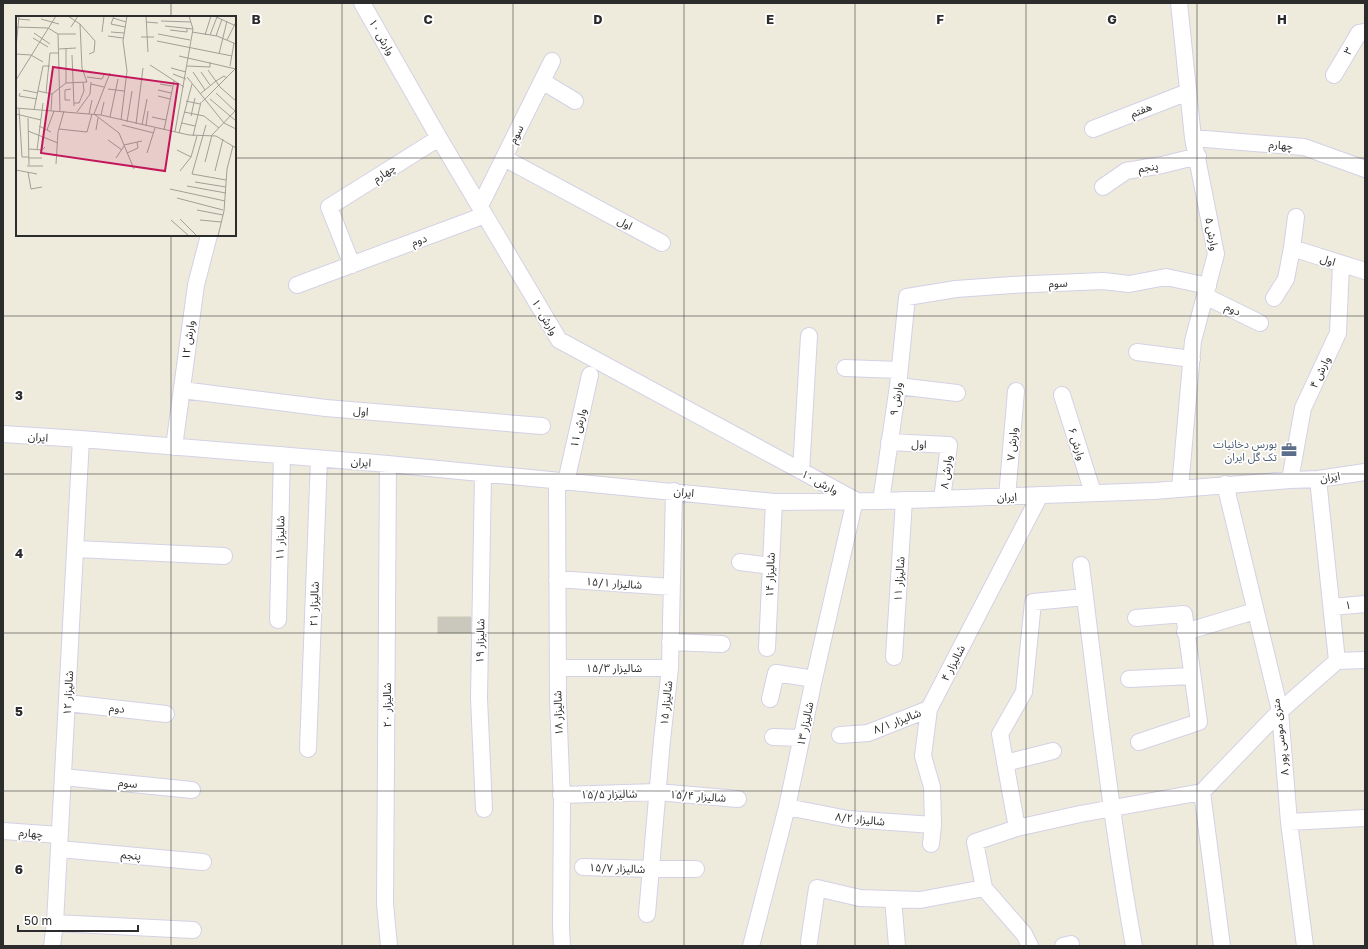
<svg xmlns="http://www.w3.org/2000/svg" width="1368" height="949" viewBox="0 0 1368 949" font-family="'Golos Text','Noto Sans Arabic',sans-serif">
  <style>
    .building { fill: #cac8bc; stroke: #cac8b6 }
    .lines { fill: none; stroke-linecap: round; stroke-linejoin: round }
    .minor-casing { stroke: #d3d1e6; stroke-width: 18 }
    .minor { stroke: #fff; stroke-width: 16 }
    .grid { fill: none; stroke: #2c2c2c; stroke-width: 1; stroke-opacity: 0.55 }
    .labels { text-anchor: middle; stroke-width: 3.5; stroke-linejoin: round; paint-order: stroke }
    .street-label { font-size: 11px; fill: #2c2c2c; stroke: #fff }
    .service-label { font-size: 11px; fill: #4e5e75; stroke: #fff; text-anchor: end }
    .inset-road { fill: none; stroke: #a19f96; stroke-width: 1 }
    .view { fill: #c2185b; fill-opacity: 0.15; stroke: #c2185b; stroke-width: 2 }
    .inset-edge { fill: none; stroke: #2c2c2c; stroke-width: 2 }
    .grid-label { font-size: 13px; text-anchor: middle; font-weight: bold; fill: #2c2c2c; stroke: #fff; stroke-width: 3.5; stroke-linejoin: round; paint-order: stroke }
  </style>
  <rect width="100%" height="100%" fill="#efebdc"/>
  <!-- building -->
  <path class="building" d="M438,617H471V633H438Z"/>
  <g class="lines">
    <defs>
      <path id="minor" d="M362,3L439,138L559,340L855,500L814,679L787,807L751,946
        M1179,3L1193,138L1216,254L1193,341L1180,488
        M1334,75L1359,33L1365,32
        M542,81L575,101
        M1093,129L1188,92
        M1193,138L1304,147L1365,169
        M504,158L662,243
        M1103,187L1126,171L1162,165L1198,156
        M480,206L552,61
        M1292,248L1365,271
        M352,265L329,207L439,138
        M297,285L485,215
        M1205,296L1260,323
        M1274,298L1286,279L1292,248L1296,217
        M1137,352L1192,359
        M845,368L899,370
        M898,386L957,393
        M182,390L326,408L542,426
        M1062,395L1093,493
        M3,434L81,439L388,464L774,502L881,501L1154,491L1290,480L1318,479L1365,472
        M889,442L949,445L942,499
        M174,447L196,285L209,235
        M388,464L385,904L389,946
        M801,471L809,336
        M483,474L479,698L484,809
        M1318,479L1337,661
        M1290,480L1303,408L1338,333L1341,264
        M557,481L558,701L562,802L561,927L562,946
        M566,482L590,375
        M1225,484L1280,711L1289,822L1305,946
        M1007,497L1016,391
        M881,501L898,386L907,297L956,289L1012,285L1103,281L1129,284L1166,277L1208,286
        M76,549L224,556
        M740,562L771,566
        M1081,565C1097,692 1111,820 1134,946
        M557,579L671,587
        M1332,607L1365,604
        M1136,618L1184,614L1199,722L1139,742
        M278,620L282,455
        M1185,632L1255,611
        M670,642L722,644
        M767,648L774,502
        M894,657L904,500
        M558,668H670
        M1129,679L1192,676
        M770,699L776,673L814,679
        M67,703L166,714
        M840,735L868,733L929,709
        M773,737L802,738
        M308,749L319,459
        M1005,763L1053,751
        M63,777L192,790
        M1202,792L1222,946
        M561,795L657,792L738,799
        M787,807L848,819L933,825
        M1289,822L1365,818
        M1017,828L1000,734L1024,692L1033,602L1085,597
        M3,831L60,835
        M931,844L933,825L932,787L923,756L929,709L1040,495
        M59,849L203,862
        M583,867L651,869H696
        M893,899L897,946
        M647,914L662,740L670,668L674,491
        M55,923L193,930
        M809,942L817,888L860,898L920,900L984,888
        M52,946L55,923L81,439
        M1030,946L1024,934L984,888L975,842L1017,828L1080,814L1202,792L1280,711L1337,661L1365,660
        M1063,946L1071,944"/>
    </defs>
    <!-- minor casing -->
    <use href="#minor" class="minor-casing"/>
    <!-- minor -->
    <use href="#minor" class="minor"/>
  </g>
  <!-- grid -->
  <path class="grid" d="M171,3V17M342,3V946M513,3V946M684,3V946M855,3V946M1026,3V946M1197,3V946M3,158H17M235,158H1365M171,235V946M3,316H1365M3,474H1365M3,633H1365M3,791H1365"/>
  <!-- icons -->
  <defs>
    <symbol id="office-bare" viewBox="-9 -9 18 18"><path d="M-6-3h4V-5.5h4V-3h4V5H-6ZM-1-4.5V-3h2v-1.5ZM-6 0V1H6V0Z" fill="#5c6f8a" stroke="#fff" stroke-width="2.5" paint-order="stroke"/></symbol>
  </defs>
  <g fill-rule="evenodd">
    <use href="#office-bare" x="1278" y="439" width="22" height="22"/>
  </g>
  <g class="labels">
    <!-- street labels -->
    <g class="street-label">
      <text transform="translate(382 37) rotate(60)" y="4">وارش ۱۰</text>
      <text transform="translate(1348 51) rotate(-59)" y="4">۳</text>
      <text transform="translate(1141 110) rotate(-22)" y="4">هفتم</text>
      <text transform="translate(516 134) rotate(-63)" y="4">سوم</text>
      <text transform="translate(1281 145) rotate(5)" y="4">چهارم</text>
      <text transform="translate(1148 167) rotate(-9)" y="4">پنجم</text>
      <text transform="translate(384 173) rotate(-33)" y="4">چهارم</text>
      <text transform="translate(625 223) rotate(28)" y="4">اول</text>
      <text transform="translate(1212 234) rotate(80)" y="4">وارش ۵</text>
      <text transform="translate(419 240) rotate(-20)" y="4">دوم</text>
      <text transform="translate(1328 260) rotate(18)" y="4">اول</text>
      <text transform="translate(1058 283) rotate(-3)" y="4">سوم</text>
      <text transform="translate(1233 309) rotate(26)" y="4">دوم</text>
      <text transform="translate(545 317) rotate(60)" y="4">وارش ۱۰</text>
      <text transform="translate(188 340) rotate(-82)" y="4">وارش ۱۲</text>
      <text transform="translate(1320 372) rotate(-65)" y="4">وارش ۴</text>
      <text transform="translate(896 399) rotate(-82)" y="4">وارش ۹</text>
      <text transform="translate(361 411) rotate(5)" y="4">اول</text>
      <text transform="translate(578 428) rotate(-77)" y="4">وارش ۱۱</text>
      <text transform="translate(38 437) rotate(4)" y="4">ایران</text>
      <text transform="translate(919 444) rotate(2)" y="4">اول</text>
      <text transform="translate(1012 444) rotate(-85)" y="4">وارش ۷</text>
      <text transform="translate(1077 444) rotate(73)" y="4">وارش ۶</text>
      <text transform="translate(361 462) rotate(4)" y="4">ایران</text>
      <text transform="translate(946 472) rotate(-83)" y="4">وارش ۸</text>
      <text transform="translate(1330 477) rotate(-8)" y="4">ایران</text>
      <text transform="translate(820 482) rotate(28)" y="4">وارش ۱۰</text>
      <text transform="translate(684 492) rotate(6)" y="4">ایران</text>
      <text transform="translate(1007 497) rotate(-2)" y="4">ایران</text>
      <text transform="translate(280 538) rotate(-89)" y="4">شالیزار ۱۱</text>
      <text transform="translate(770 575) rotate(-88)" y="4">شالیزار ۱۴</text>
      <text transform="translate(899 579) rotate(-86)" y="4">شالیزار ۱۱</text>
      <text transform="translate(614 583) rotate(4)" y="4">شالیزار ۱۵/۱</text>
      <text transform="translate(314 604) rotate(-88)" y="4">شالیزار ۲۱</text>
      <text transform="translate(1348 605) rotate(-5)" y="4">۱</text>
      <text transform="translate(480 641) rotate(-89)" y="4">شالیزار ۱۹</text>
      <text transform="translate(953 663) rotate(-63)" y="4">شالیزار ۴</text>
      <text x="614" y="672">شالیزار ۱۵/۳</text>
      <text transform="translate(68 693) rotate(-87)" y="4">شالیزار ۱۲</text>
      <text transform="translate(666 703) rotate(-84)" y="4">شالیزار ۱۵</text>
      <text transform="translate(387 705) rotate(-90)" y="4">شالیزار ۲۰</text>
      <text transform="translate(117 708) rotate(6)" y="4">دوم</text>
      <text transform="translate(558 713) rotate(-92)" y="4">شالیزار ۱۸</text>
      <text transform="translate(897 721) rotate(-21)" y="4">شالیزار ۸/۱</text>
      <text transform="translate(805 724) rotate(-78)" y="4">شالیزار ۱۳</text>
      <text transform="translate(1280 737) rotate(-97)" y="4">۸ متری موسی پور</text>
      <text transform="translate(128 783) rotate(6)" y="4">سوم</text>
      <text transform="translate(609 794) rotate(-1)" y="4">شالیزار ۱۵/۵</text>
      <text transform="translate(698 796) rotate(4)" y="4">شالیزار ۱۵/۴</text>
      <text transform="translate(860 819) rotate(6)" y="4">شالیزار ۸/۲</text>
      <text transform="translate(31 833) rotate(5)" y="4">چهارم</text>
      <text transform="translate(131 855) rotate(5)" y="4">پنجم</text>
      <text transform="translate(617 868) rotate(2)" y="4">شالیزار ۱۵/۷</text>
    </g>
    <!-- service labels -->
    <g class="service-label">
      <text x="1277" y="448">بورس دخانیات<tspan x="1277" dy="13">تک گل ایران</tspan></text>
    </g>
  </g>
  <!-- overview -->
  <g transform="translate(16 16)">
    <rect width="220" height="220" fill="#efebdc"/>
    <path class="inset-road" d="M52,0L64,8L79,25L78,36L73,38M98,0L95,8L109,11M130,0L132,36M198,0L220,10M97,2L110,6M2,3L14,4M25,3L43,8M145,5L175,6M130,6L142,7M149,10L177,13M0,11L32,12L42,18L44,95M55,11L62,0M154,14L171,16V12M86,16L88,0M95,16L108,17M176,16L201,20L220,28M18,17L34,28M42,18H60M142,18L174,24M189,19L195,0M194,19L201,1M92,20L107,22M200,20L206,3M125,21H138M17,22L32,31M211,24L220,6M141,25L216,40M0,32L3,0M43,33L60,32M0,38L15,39L27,46M203,38L211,5M56,39L58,90M163,40L220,53M134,49L168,71M171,50L194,51V46M214,50L218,27M155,52L170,56M192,54L204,71L220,85M177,56L189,74M185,56L194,69M94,57L78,98L103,117L118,153M157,58L170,63M71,61L86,63L88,59M171,61L208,107L220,113M0,64L40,0M50,67V32M75,68L88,71M144,68L156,70M92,73L108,75M7,74L22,77M142,74L155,77M22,75L36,78L50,67L71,66L66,52L64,8M4,77L3,80L21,83M30,77L34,37H43M200,77L220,96M184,78L200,65L208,60L211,62M142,80L154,83M194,83L220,105M54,84H49V74L55,73M170,85L184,88M186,86L220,52M58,87H63L68,75L67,66M0,92L85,99L173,119L200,120L220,132M3,93L6,141H13M18,94L27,50H34M35,94L36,78M61,96L74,78L75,66M168,96L188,100L203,112M0,98L25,104M73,98L76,84M85,99L88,86M175,100L179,82M94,101L102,63M136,101L150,104M12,102L13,149M105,104L111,55L107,25L111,0M111,106L116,75M166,107L179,110M120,108L127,52M106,109L138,117M126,109L131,83M190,109L176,158L210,164M23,110L35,116M130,110L132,95M43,113L71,116L76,98M31,114L38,95M80,114L82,102M148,114L158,65M12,115L42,127M159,116L177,13L173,0M163,117L176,68M177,120L185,86M92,124L106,134M108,129L126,125M13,133L26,134L29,131M21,134L27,87M161,134L175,141M111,137L122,132L121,126M131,137L139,112M13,142H26M100,142L108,130M189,146L196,119L220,94M40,148L42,116L48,95M11,150H27M0,154L21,158M164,155L175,141L181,120M199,155L207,123M12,156L15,173L26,171M179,166L210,171M171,170L210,177M154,173L209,185M161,182L207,194M181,194L207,199M164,203L181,220M155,204L173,220M184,204L205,206M202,220L208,195L211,153L217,130"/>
    <path class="view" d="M37,51L162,68L149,155L25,137Z"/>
    <rect width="220" height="220" class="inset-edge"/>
  </g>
  <g class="grid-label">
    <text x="256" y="24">B</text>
    <text x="428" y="24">C</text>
    <text x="598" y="24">D</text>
    <text x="770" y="24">E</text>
    <text x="940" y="24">F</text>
    <text x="1112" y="24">G</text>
    <text x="1282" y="24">H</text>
    <text x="19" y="400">3</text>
    <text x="19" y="558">4</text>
    <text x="19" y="716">5</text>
    <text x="19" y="874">6</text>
  </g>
  <!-- border -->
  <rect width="1368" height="949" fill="none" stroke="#2c2c2c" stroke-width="8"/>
  <!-- scale -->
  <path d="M18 925v6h120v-6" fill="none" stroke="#2c2c2c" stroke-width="2"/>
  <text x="24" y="925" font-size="12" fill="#2c2c2c" stroke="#ffffff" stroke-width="3" paint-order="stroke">50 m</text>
</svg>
